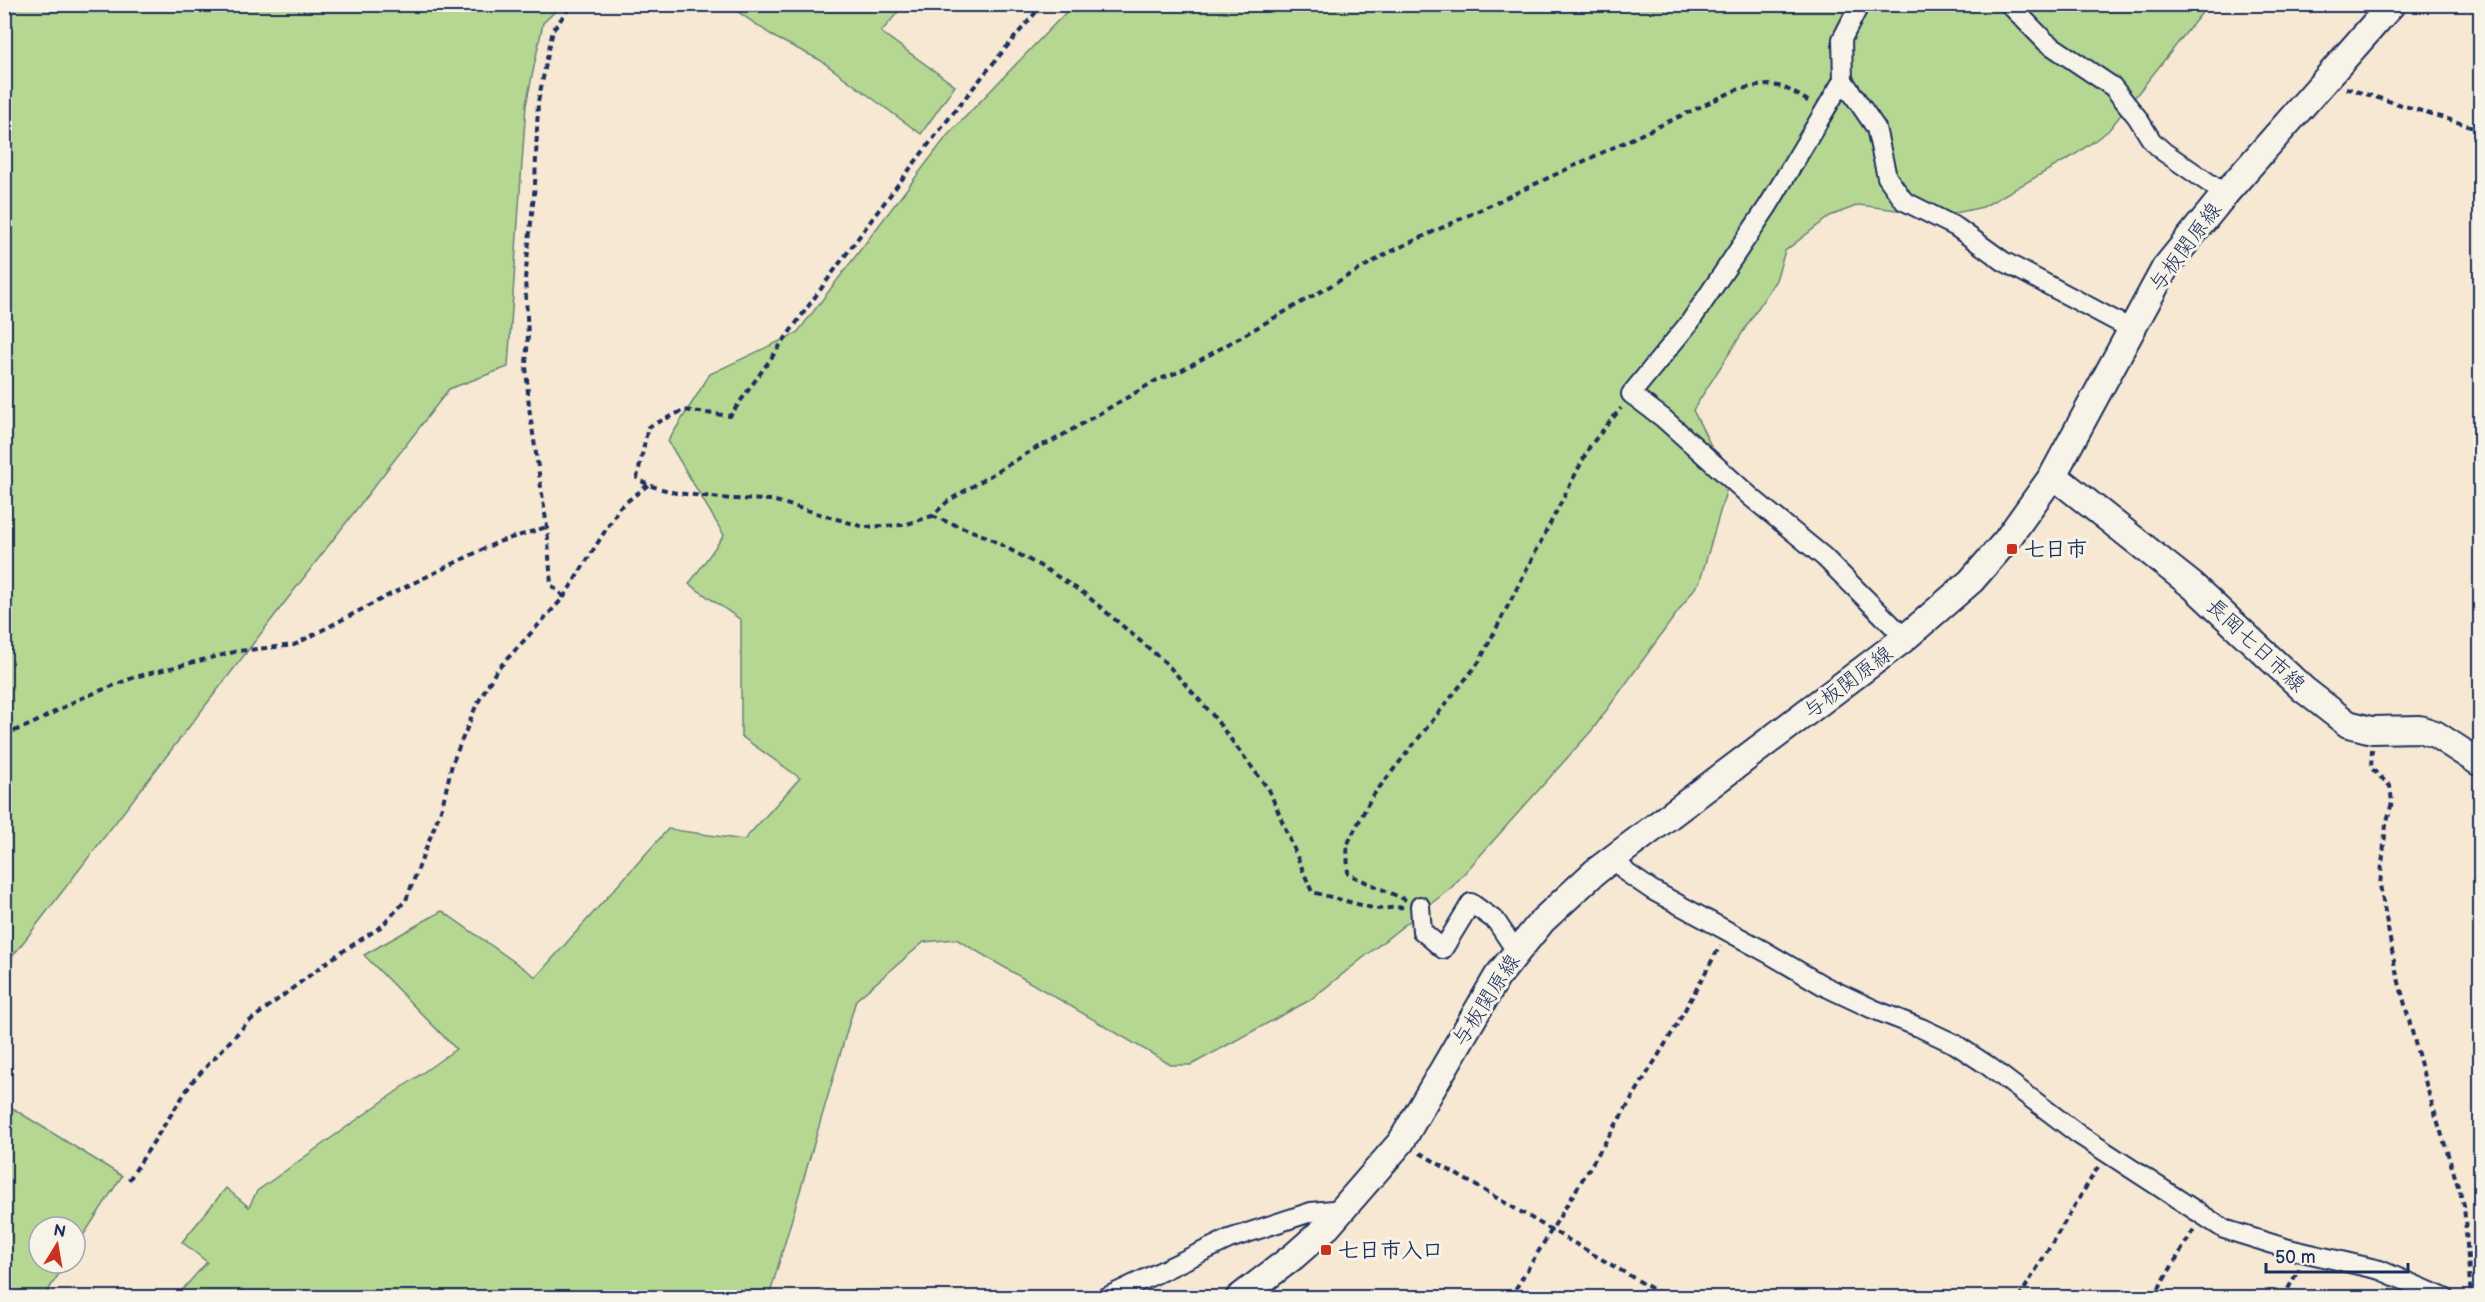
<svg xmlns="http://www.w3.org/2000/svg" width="2485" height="1302" viewBox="0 0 2485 1302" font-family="'Balsamiq Sans','Klee One',sans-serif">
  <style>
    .green { fill: #b5d791; stroke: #688378; stroke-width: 1.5 }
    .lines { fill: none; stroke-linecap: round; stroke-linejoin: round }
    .minor-casing { stroke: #1b2f5e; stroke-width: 22 }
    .secondary-casing { stroke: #1b2f5e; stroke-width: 30 }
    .path { stroke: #1b2f5e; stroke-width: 4; stroke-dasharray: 6 4.5; stroke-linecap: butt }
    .minor { stroke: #f7f3e8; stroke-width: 18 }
    .secondary { stroke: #f7f3e8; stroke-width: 26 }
    .poi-dot { fill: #c8321e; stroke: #f7f3e8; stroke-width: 2 }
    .labels { text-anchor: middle; stroke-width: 6; stroke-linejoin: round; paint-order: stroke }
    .street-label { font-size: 21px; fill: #1b2f5e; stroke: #f7f3e8 }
    .poi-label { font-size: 21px; font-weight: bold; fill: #1b2f5e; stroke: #f7f3e8; text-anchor: start }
  </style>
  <rect width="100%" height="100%" fill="#f6e8d3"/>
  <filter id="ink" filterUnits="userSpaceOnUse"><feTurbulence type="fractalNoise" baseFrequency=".0167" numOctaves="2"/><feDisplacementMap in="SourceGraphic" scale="12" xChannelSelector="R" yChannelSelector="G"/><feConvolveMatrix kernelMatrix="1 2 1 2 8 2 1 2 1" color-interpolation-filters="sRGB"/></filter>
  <g filter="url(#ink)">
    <!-- green -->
    <path class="green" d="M5,4L562,5L543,23L526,105L508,367L449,389L5,966Z
      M728,5H904L881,32L955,86L921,134L820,60L776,38Z
      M1073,5H2208L2108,131L2073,156L1983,207L1942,216L1859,205L1830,216L1785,251L1776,280L1693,410L1729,481L1700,581L1593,729L1452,887L1310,1000L1191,1065H1171L956,939L924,942L856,1000L769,1297L175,1298L207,1262L182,1242L226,1188L249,1207L257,1191L456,1049L364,955L442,911L536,977L668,829L744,840L800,778L741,736V620L689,584L724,535L668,441L710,374L797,333L947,136Z
      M4,1103L122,1176L75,1248V1227H39V1263H66L44,1297H5Z"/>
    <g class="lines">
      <defs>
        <path id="minor" d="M1860,4L1842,39L1843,80L1876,128L1887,177L1904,201L1956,227L2003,261L2131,329
          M2009,4L2046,42L2113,87L2137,117L2152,141L2164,152L2225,194
          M1843,80L1768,206L1690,322L1631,394L1663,418L1752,498L1824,557L1905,638
          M1614,857L1627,873L1652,890L1766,952L1824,986L1873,1009L1921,1028L1955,1044L1987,1065L2078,1134L2224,1229L2289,1249L2380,1270L2445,1298
          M1420,906L1422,931L1443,949L1471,903L1496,921L1516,951
          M1105,1298L1229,1239L1311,1212L1344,1209"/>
        <path id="secondary" d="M2053,475L2193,586L2303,689L2348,724L2372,730L2419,729L2435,734L2480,763
          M1239,1298L1294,1256L1328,1226L1401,1142L1497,977L1542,921L1595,872L1905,638L1971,581L2006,541L2053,475L2165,268L2225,194L2392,4"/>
      </defs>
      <!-- minor casing -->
      <use href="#minor" class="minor-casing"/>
      <!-- secondary casing -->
      <use href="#secondary" class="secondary-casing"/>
      <!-- path -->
      <path class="path" d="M1043,4C930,135 830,275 730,416L684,410L648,427L637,478L648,485L676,493L731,499L772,500L864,527L904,525L932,516L948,501L1041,445L1049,443L1157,380L1179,372L1390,252L1736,90C1775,82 1778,82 1811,103
        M2346,88L2480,129
        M932,516L985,536L1044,568L1085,594L1166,663L1211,713L1269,790L1312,892L1376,909L1404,907
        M564,597L551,585L547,527L529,407L526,365L528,335L525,279L535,185L538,102L553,30L572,4
        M4,735L32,724L77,700L135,677L238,651L294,645L393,593L498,542L547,527
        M2372,749L2371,768L2390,786L2392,802L2386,825L2380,885L2395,967L2427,1088L2464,1205L2471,1298
        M1406,900L1348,874L1347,845L1371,798L1479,662L1590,446L1621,408
        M1420,1153L1668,1298
        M129,1180L192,1082L247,1023L331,959L382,926L406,900L442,807L452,764L476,706L496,671L564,597L620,507L648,485
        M1510,1298L1675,1028L1720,946
        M2019,1298L2098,1167
        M2153,1298L2194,1229
        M2283,1298L2299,1269"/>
      <!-- minor -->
      <use href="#minor" class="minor"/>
      <!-- secondary -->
      <use href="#secondary" class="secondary"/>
    </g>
  </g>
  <!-- markers -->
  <g class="poi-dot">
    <rect x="2006" y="543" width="12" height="12" rx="3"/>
    <rect x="1320" y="1244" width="12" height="12" rx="3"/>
  </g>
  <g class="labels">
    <!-- street labels -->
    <g class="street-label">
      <text transform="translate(2185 247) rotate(-53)" y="7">与板関原線</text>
      <text transform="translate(2256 645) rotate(43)" y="7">長岡七日市線</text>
      <text transform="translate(1848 682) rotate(-37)" y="7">与板関原線</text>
      <text transform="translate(1486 1000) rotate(-57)" y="7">与板関原線</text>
    </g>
    <!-- poi labels -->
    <g class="poi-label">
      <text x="2024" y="556">七日市</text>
      <text x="1338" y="1257">七日市入口</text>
    </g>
  </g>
  <!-- margin -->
  <rect width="2485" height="1302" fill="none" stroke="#f7f3e8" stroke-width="24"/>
  <rect x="12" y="12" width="2461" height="1278" fill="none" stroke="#1b2f5e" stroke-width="2" filter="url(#ink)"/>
  <!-- north arrow -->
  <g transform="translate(57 1245) rotate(11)"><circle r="28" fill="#f7f3e8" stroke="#9fa5b1" stroke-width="1.5"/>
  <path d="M0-4.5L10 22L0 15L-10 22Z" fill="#c8321e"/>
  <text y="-9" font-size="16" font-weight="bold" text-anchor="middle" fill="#1b2f5e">N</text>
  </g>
  <!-- scale -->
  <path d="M2266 1263v9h142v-9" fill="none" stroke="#1b2f5e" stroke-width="3"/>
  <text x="2275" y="1263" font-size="18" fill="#1b2f5e" stroke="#f7f3e8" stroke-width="4.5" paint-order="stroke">50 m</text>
</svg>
